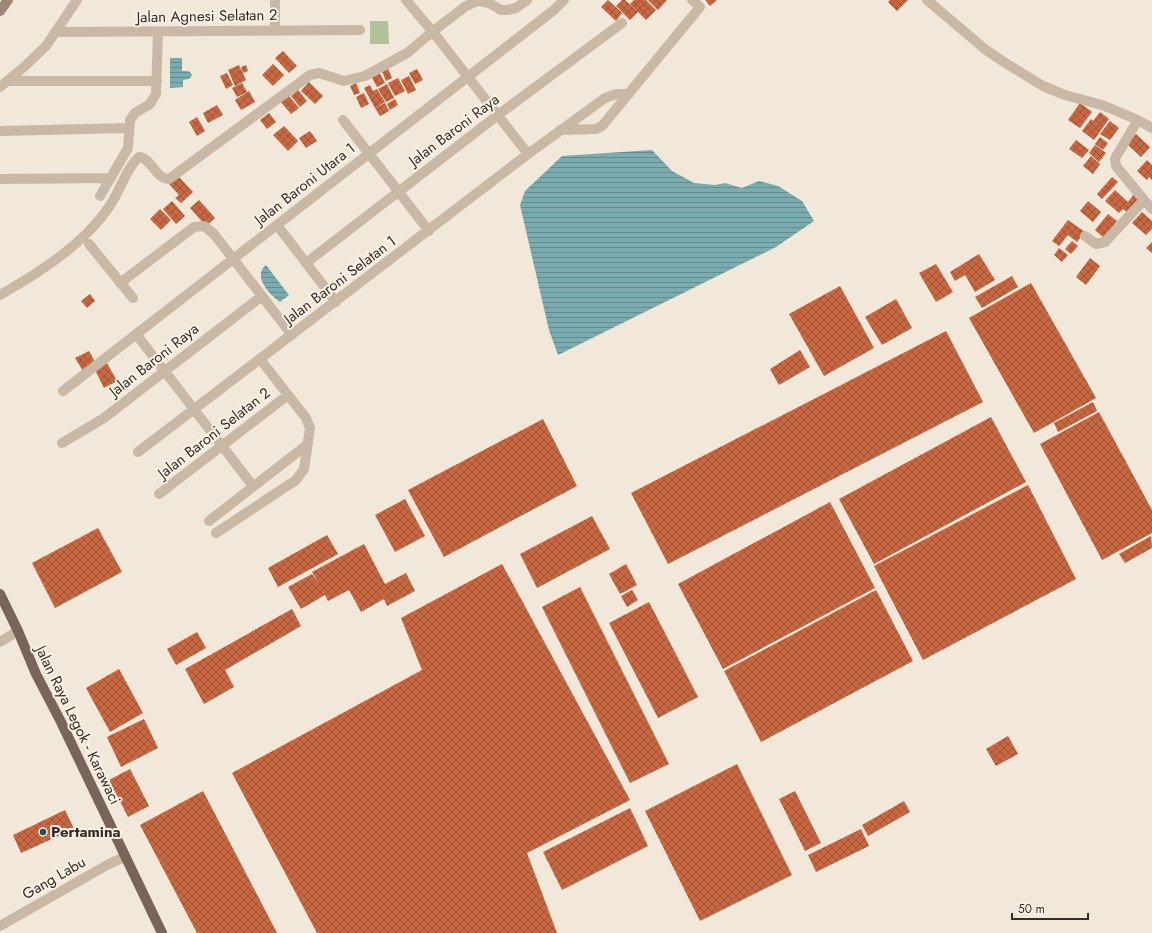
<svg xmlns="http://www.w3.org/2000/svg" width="1152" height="933" viewBox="0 0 1152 933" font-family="Jost,sans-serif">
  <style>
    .green { fill: #b2c19a }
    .water { fill: url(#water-rules) }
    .building { fill: url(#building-cross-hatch) }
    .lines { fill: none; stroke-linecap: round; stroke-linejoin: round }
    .street { stroke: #cab8a6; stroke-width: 10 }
    .secondary { stroke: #9e8777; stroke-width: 10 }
    .primary { stroke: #786458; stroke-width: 10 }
    .poi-dot { fill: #1c5258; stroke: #faf2e6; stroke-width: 1.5 }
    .labels { text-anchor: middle; stroke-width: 4; stroke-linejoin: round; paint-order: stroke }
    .street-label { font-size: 15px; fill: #362c27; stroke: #faf2e6 }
    .poi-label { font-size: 15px; font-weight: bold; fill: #362c27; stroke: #faf2e6; text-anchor: start }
  </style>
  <defs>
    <pattern id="water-rules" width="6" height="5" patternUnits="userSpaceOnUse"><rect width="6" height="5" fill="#79abaf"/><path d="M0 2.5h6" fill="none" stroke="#648b8e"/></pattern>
    <pattern id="building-cross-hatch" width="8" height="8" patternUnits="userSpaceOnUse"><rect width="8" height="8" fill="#c86842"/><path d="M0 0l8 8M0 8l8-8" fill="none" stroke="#a35637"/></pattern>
  </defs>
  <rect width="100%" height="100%" fill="#f2e8da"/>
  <!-- green -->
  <path class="green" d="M370,21H388L389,44H370Z"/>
  <!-- water -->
  <path class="water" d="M170,58H182V71C187,71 190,70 192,75C190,80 187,79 183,80V87L170,88Z
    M652,150L672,171L694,183L715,185L725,183L742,188L759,181L778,186L802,201L814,221L776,247L558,355L549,330L520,205L525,191L562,156Z
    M266,265L289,295L280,302C270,295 252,276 266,265Z"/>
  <!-- building -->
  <path class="building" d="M608,0L622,13L616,21L601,7Z
    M622,0H625L638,12L630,20L616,6Z
    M634,0H646L656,10L646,20L630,4Z
    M648,0H667L658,10Z
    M705,0H717L710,6Z
    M890,0H908L897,11L888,2Z
    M283,51L297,66L289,73L275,58Z
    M273,64L284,75L273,86L262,75Z
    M239,65L246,80L235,86L228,70Z
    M246,65L248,71L243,73L241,67Z
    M387,66L392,78L386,81L381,69Z
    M417,69L423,80L415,84L409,73Z
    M379,72L385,83L377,87L371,76Z
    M227,73L233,85L226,89L220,76Z
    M409,76L416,90L408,94L401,80Z
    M398,78L405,91L395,96L388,83Z
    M309,82L323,96L315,104L301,91Z
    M242,83L247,92L237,97L232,88Z
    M356,83L360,93L354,95L350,86Z
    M387,84L394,98L386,102L378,89Z
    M370,85L373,91L377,89L385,102L375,108L364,88Z
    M298,90L307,101L300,107L291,96Z
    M249,91L255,102L241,110L235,100Z
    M364,93L369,104L361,108L356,97Z
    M288,95L299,108L291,114L280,101Z
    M395,99L398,105L390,110L387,104Z
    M385,103L389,111L380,116L375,108Z
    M1080,103L1092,112L1080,128L1068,120Z
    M217,105L223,115L208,123L203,113Z
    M1100,112L1109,119L1094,140L1082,131L1091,119L1093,121Z
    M269,113L276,122L267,129L260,120Z
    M197,117L205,131L197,136L189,122Z
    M1110,121L1119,128L1110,140L1100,134Z
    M284,126L298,141L288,151L273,135Z
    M310,131L317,141L306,148L299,138Z
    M1136,134L1150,147L1141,157L1127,144Z
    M1100,137L1108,143L1103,150L1095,144Z
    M1076,140L1089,150L1082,158L1069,149Z
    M1095,145L1106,153L1099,162L1089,153Z
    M1091,156L1100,164L1093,174L1083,166Z
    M1147,160L1152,165V180L1149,177L1147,180L1137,171Z
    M178,176L193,192L181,203L175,198L179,195L169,184Z
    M1112,177L1118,182L1102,199L1097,194Z
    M1115,190L1128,202L1134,194L1139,199L1127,212L1123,209L1119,213L1105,201Z
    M199,200L215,218L206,226L190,208Z
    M172,201L185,216L176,224L163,209Z
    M1088,201L1101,212L1093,222L1080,211Z
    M160,209L171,220L161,230L150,219Z
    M1142,212L1152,221V229L1146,235L1132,223Z
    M1108,214L1117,221L1104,238L1095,230Z
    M1068,220L1085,232L1077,242L1068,235L1059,246L1052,241Z
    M1072,241L1078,246L1071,254L1065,249Z
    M1152,242V253L1146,248Z
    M1059,248L1068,255L1062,262L1054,255Z
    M979,254L995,280L975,292L965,275L955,281L950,272Z
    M1090,258L1100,266L1086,285L1076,277Z
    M936,264L953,292L936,302L919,273Z
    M1012,276L1018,287L982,308L975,297Z
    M1031,283L1096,398L1034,433L969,318Z
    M840,286L874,348L824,376L789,314Z
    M90,294L95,301L87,308L81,301Z
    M896,299L912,328L882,345L865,317Z
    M946,331L983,402L668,564L631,493Z
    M800,350L810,367L779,385L770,369Z
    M89,351L96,364L83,371L75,358Z
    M107,363L117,381L104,388L95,370Z
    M1093,402L1097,411L1058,432L1054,423Z
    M1099,412L1152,510V533L1102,560L1040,444Z
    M991,417L1026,482L874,564L839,499Z
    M543,419L577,486L444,557L408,490Z
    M1028,485L1076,579L923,660L874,566Z
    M405,499L425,536L395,552L375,515Z
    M830,502L875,588L723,669L678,584Z
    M592,516L610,549L537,588L520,554Z
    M98,528L122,572L55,608L32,563Z
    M327,535L338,554L278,587L268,568Z
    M1151,536L1152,548L1125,563L1119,554Z
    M364,544L385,584L406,573L415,591L387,606L384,599L361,612L349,590L328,601L325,595L301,609L288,587L312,574L319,584L312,572Z
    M502,564L630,800L527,853L557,933H317L232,773L422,670L401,618Z
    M626,564L637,585L620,594L609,574Z
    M580,587L669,764L630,783L542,607Z
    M632,590L638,600L627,607L621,596Z
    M876,590L913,661L761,742L724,671Z
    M649,602L698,697L658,718L609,623Z
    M292,609L301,626L225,670L234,687L204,704L185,669Z
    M197,632L206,648L176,665L167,649Z
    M119,669L143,713L110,732L86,688Z
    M144,719L158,748L121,767L107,737Z
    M1008,736L1018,754L996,766L986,749Z
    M737,764L792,875L700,921L645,811Z
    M130,769L149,806L128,817L109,780Z
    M203,791L277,933H197L140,825Z
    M795,791L821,843L805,851L779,799Z
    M904,801L910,812L868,836L862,825Z
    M630,808L648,846L562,890L543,852Z
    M65,810L74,829L21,853L13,835Z
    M861,829L869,846L816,872L808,855Z"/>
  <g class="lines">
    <!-- street -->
    <path class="street" d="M406,0L433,32L528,154
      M927,0L986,50L1007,64L1043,86L1065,95L1102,105L1138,120L1152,128
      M275,31V0
      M55,32L360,30
      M7,81H157
      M0,87L25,66L46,46L77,0
      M343,120L429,231
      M1138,120L1117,155L1115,159L1116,166L1144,200L1152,209
      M560,130L596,129L602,126L700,7L692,0
      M0,131L129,128
      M0,179L111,178
      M100,196L128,148L130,120L135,113L150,104L156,94L158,32
      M277,225L336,302
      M1085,236L1096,244L1105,242L1144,200
      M89,244L133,298
      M306,263L498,115L622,23
      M120,283L194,227L204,226L214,234L292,335
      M0,295C39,273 84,244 109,207C119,193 127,167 139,157C152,158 155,179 169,179L310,75L319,73L344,81L365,76L407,53L432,32L466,6L478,1L489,3L501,10H507L516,8L527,0
      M136,334L253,486
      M63,391L554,10L564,0
      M62,443L104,418L262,296
      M138,452L528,154L605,98L616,94H629
      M159,494L288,395
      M209,521L308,444
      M216,533L296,480L304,469L310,428L306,418L260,359
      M0,642L18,631
      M0,926L107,865L124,857"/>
    <!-- secondary -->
    <path class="secondary" d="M0,11L8,0"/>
    <!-- primary -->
    <path class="primary" d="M0,594L18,631L36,674L61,722L162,933"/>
  </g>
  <!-- markers -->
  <circle class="poi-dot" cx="43" cy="832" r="4"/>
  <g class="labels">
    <!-- street labels -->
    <g class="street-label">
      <text transform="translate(207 16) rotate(-1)" y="5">Jalan Agnesi Selatan 2</text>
      <text transform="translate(454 130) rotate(-37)" y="5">Jalan Baroni Raya</text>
      <text transform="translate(305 184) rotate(-38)" y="5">Jalan Baroni Utara 1</text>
      <text transform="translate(340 280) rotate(-37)" y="5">Jalan Baroni Selatan 1</text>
      <text transform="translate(154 360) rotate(-38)" y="5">Jalan Baroni Raya</text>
      <text transform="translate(214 433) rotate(-38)" y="5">Jalan Baroni Selatan 2</text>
      <text transform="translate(78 725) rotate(64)" y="5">Jalan Raya Legok - Karawaci</text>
      <text transform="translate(54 878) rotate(-30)" y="5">Gang Labu</text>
    </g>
    <!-- poi labels -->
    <g class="poi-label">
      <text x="51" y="837">Pertamina</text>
    </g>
  </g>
  <!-- scale -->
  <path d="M1012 913v6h76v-6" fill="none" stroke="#362c27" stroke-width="2"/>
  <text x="1018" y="913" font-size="12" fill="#362c27" stroke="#faf2e6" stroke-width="3" paint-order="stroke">50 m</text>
</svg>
